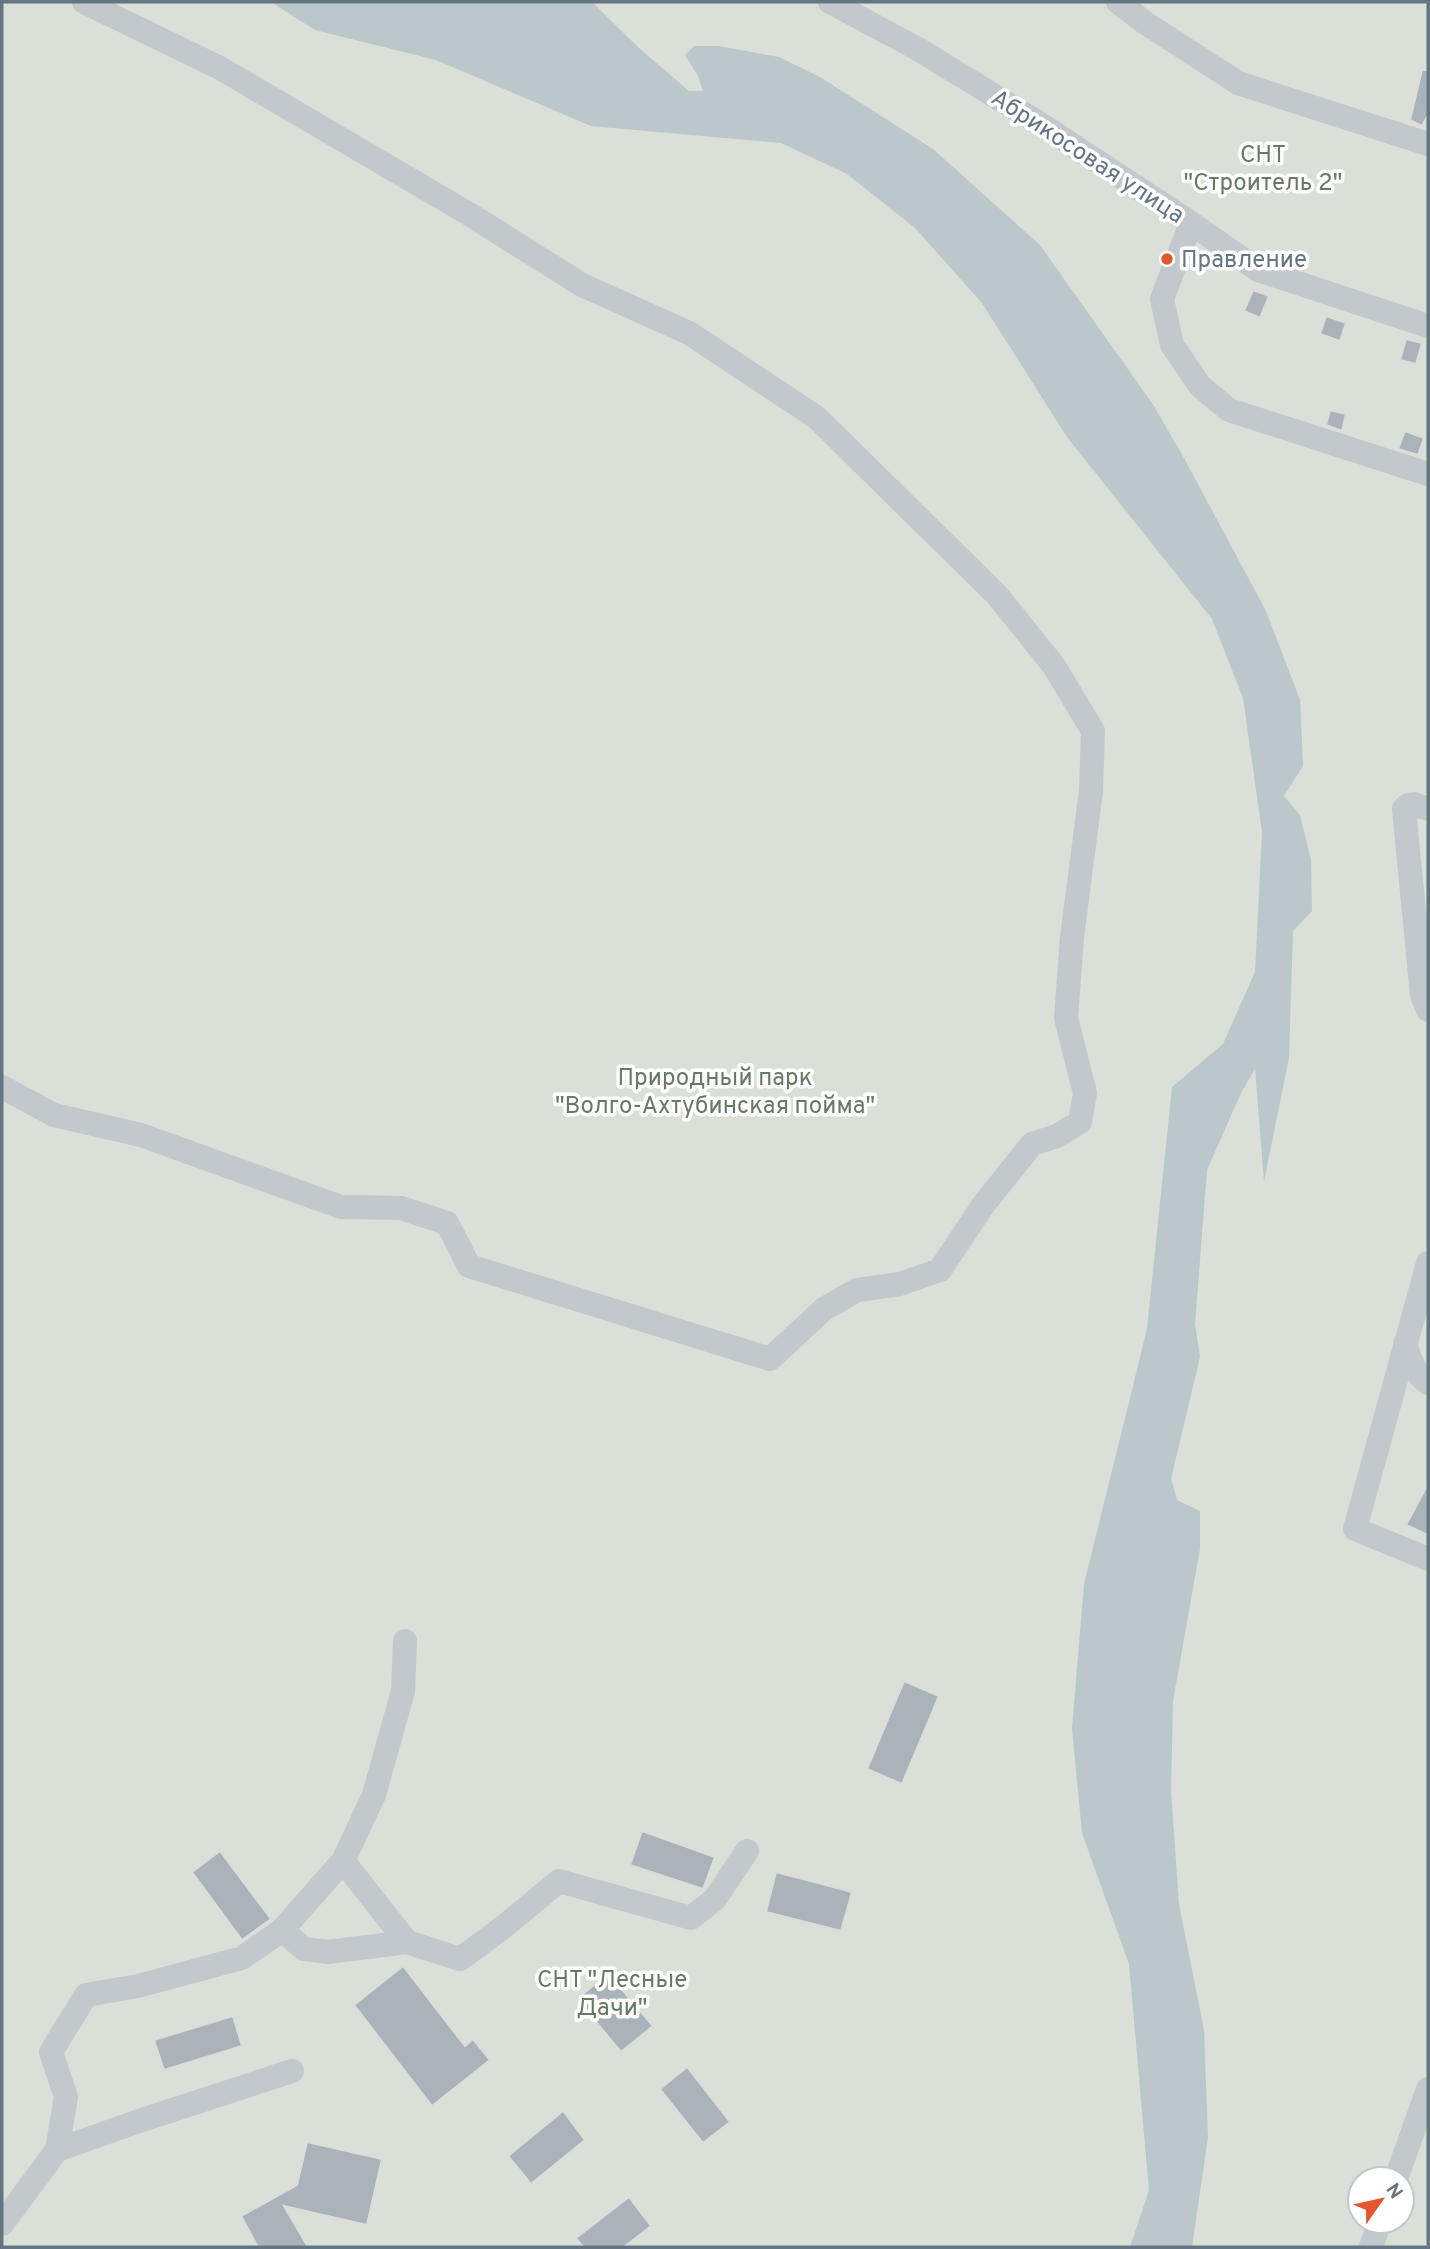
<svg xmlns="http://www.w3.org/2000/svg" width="1430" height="2249" viewBox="0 0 1430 2249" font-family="Overpass,sans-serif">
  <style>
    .green { fill: #dadfd7; fill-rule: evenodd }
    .water { fill: #bbc7cb }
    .building { fill: #aab3b9; stroke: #dcdcda; stroke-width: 2 }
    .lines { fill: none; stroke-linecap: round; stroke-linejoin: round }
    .minor { stroke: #c3c8cc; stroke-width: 24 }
    .poi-dot { fill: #e4572e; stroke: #fff; stroke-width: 2.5 }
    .labels { text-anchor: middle; stroke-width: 7; stroke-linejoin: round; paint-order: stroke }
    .park-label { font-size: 24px; fill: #687a64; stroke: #fff }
    .street-label { font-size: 24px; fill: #657683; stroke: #fff }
    .poi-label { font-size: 24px; fill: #657683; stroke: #fff; text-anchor: start }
  </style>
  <rect width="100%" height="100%" fill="#fafaf8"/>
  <!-- green -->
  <path class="green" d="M2,2H1428V2247H2ZM1360,2179H1402V2221H1360Z"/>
  <!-- water -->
  <path class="water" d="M271,2H592L639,48L689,91H703L698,76L685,55L694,46H719L779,57L820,77L933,149L1040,245L1154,406L1185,460L1266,611L1300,700L1303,766L1284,796L1300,815L1311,860L1312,911L1293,931L1289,1058L1264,1181L1255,1069L1241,1093L1207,1170L1195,1324L1200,1357L1171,1479L1177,1500L1200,1511V1549L1173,1701L1171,1791L1179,1904L1204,2030L1208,2137L1192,2247H1130L1149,2190L1129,1964L1082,1833L1072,1728L1084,1584L1147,1329L1172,1087L1223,1044L1255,972L1262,832L1243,698L1212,619L1067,437L982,303L915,228L847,174L781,143L591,126L436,60L315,30Z"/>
  <!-- building -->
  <path class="building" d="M1422,70H1428V115L1422,126L1410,120Z
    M1253,290L1269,296L1260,318L1244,311Z
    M1326,316L1346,323L1340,341L1320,334Z
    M1406,339L1422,343L1416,364L1400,360Z
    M1330,410L1346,414L1342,431L1326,425Z
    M1405,431L1424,438L1418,455L1398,449Z
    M1428,1484V1535L1406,1525Z
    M904,1681L939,1696L902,1784L867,1769Z
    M642,1831L715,1857L703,1889L630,1865Z
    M220,1851L271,1919L242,1940L192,1872Z
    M776,1872L852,1892L841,1931L766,1912Z
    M403,1966L465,2046L473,2039L490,2060L432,2106L354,2005Z
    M608,1973L653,2026L621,2052L577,1999Z
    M233,2016L242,2046L164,2070L154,2040Z
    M687,2067L730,2122L703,2143L660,2089Z
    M563,2111L585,2140L531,2184L508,2156Z
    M307,2142L382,2159L367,2225L284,2206L308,2247H258L241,2216L297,2185Z
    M629,2197L651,2226L624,2247H583L576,2238Z"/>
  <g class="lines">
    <!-- minor -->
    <path class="minor" d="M830,2L918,49L1042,125L1191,223L1258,270L1428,326
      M1118,2L1144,22L1238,83L1428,144
      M1191,223L1162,299L1172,345L1200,386L1229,410L1428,474
      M1428,809L1414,804L1408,805L1404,809L1422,995L1428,1010
      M2,1087L54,1115L141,1135L341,1207L401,1208L447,1223L469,1266L770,1359L824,1309L857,1290L900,1284L940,1270L984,1204L1032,1144L1057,1136L1080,1122L1085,1093L1066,1018L1072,937L1091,791L1093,731L1054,666L997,595L816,417L689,333L582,285L469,214L220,68L84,2
      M1428,1263L1355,1529L1428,1559
      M1405,1343C1410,1359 1414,1373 1428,1383
      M343,1861L407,1942
      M282,1930L304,1949L328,1952L407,1942L460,1959L501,1929L559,1881L691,1918L715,1899L747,1851
      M57,2150L142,2120L292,2071
      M1396,2179L1428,2089
      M2,2224L57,2150L66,2097L51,2052L86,1995L138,1986L242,1958L282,1930L343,1861L374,1795L403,1691L405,1641
      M1371,2247L1380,2221"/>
  </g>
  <!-- markers -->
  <circle class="poi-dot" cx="1167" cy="259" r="7"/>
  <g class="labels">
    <!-- park labels -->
    <g class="park-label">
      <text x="1263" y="162">СНТ<tspan x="1263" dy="28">"Строитель 2"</tspan></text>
      <text x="715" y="1085">Природный парк<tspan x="715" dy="28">"Волго-Ахтубинская пойма"</tspan></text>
      <text x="612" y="1987">СНТ "Лесные<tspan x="612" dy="28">Дачи"</tspan></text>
    </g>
    <!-- street labels -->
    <g class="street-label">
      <text transform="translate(1088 156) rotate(33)" y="8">Абрикосовая улица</text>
    </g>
    <!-- poi labels -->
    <g class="poi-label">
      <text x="1181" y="267">Правление</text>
    </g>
  </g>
  <!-- border -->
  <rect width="1430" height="2249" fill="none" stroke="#657683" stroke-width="7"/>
  <!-- north arrow -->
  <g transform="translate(1381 2200) rotate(56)"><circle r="33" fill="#ffffff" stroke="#c1c8cd" stroke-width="2"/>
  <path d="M0-5L12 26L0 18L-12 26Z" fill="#e4572e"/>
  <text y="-10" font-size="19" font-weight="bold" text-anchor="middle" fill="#657683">N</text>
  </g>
</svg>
